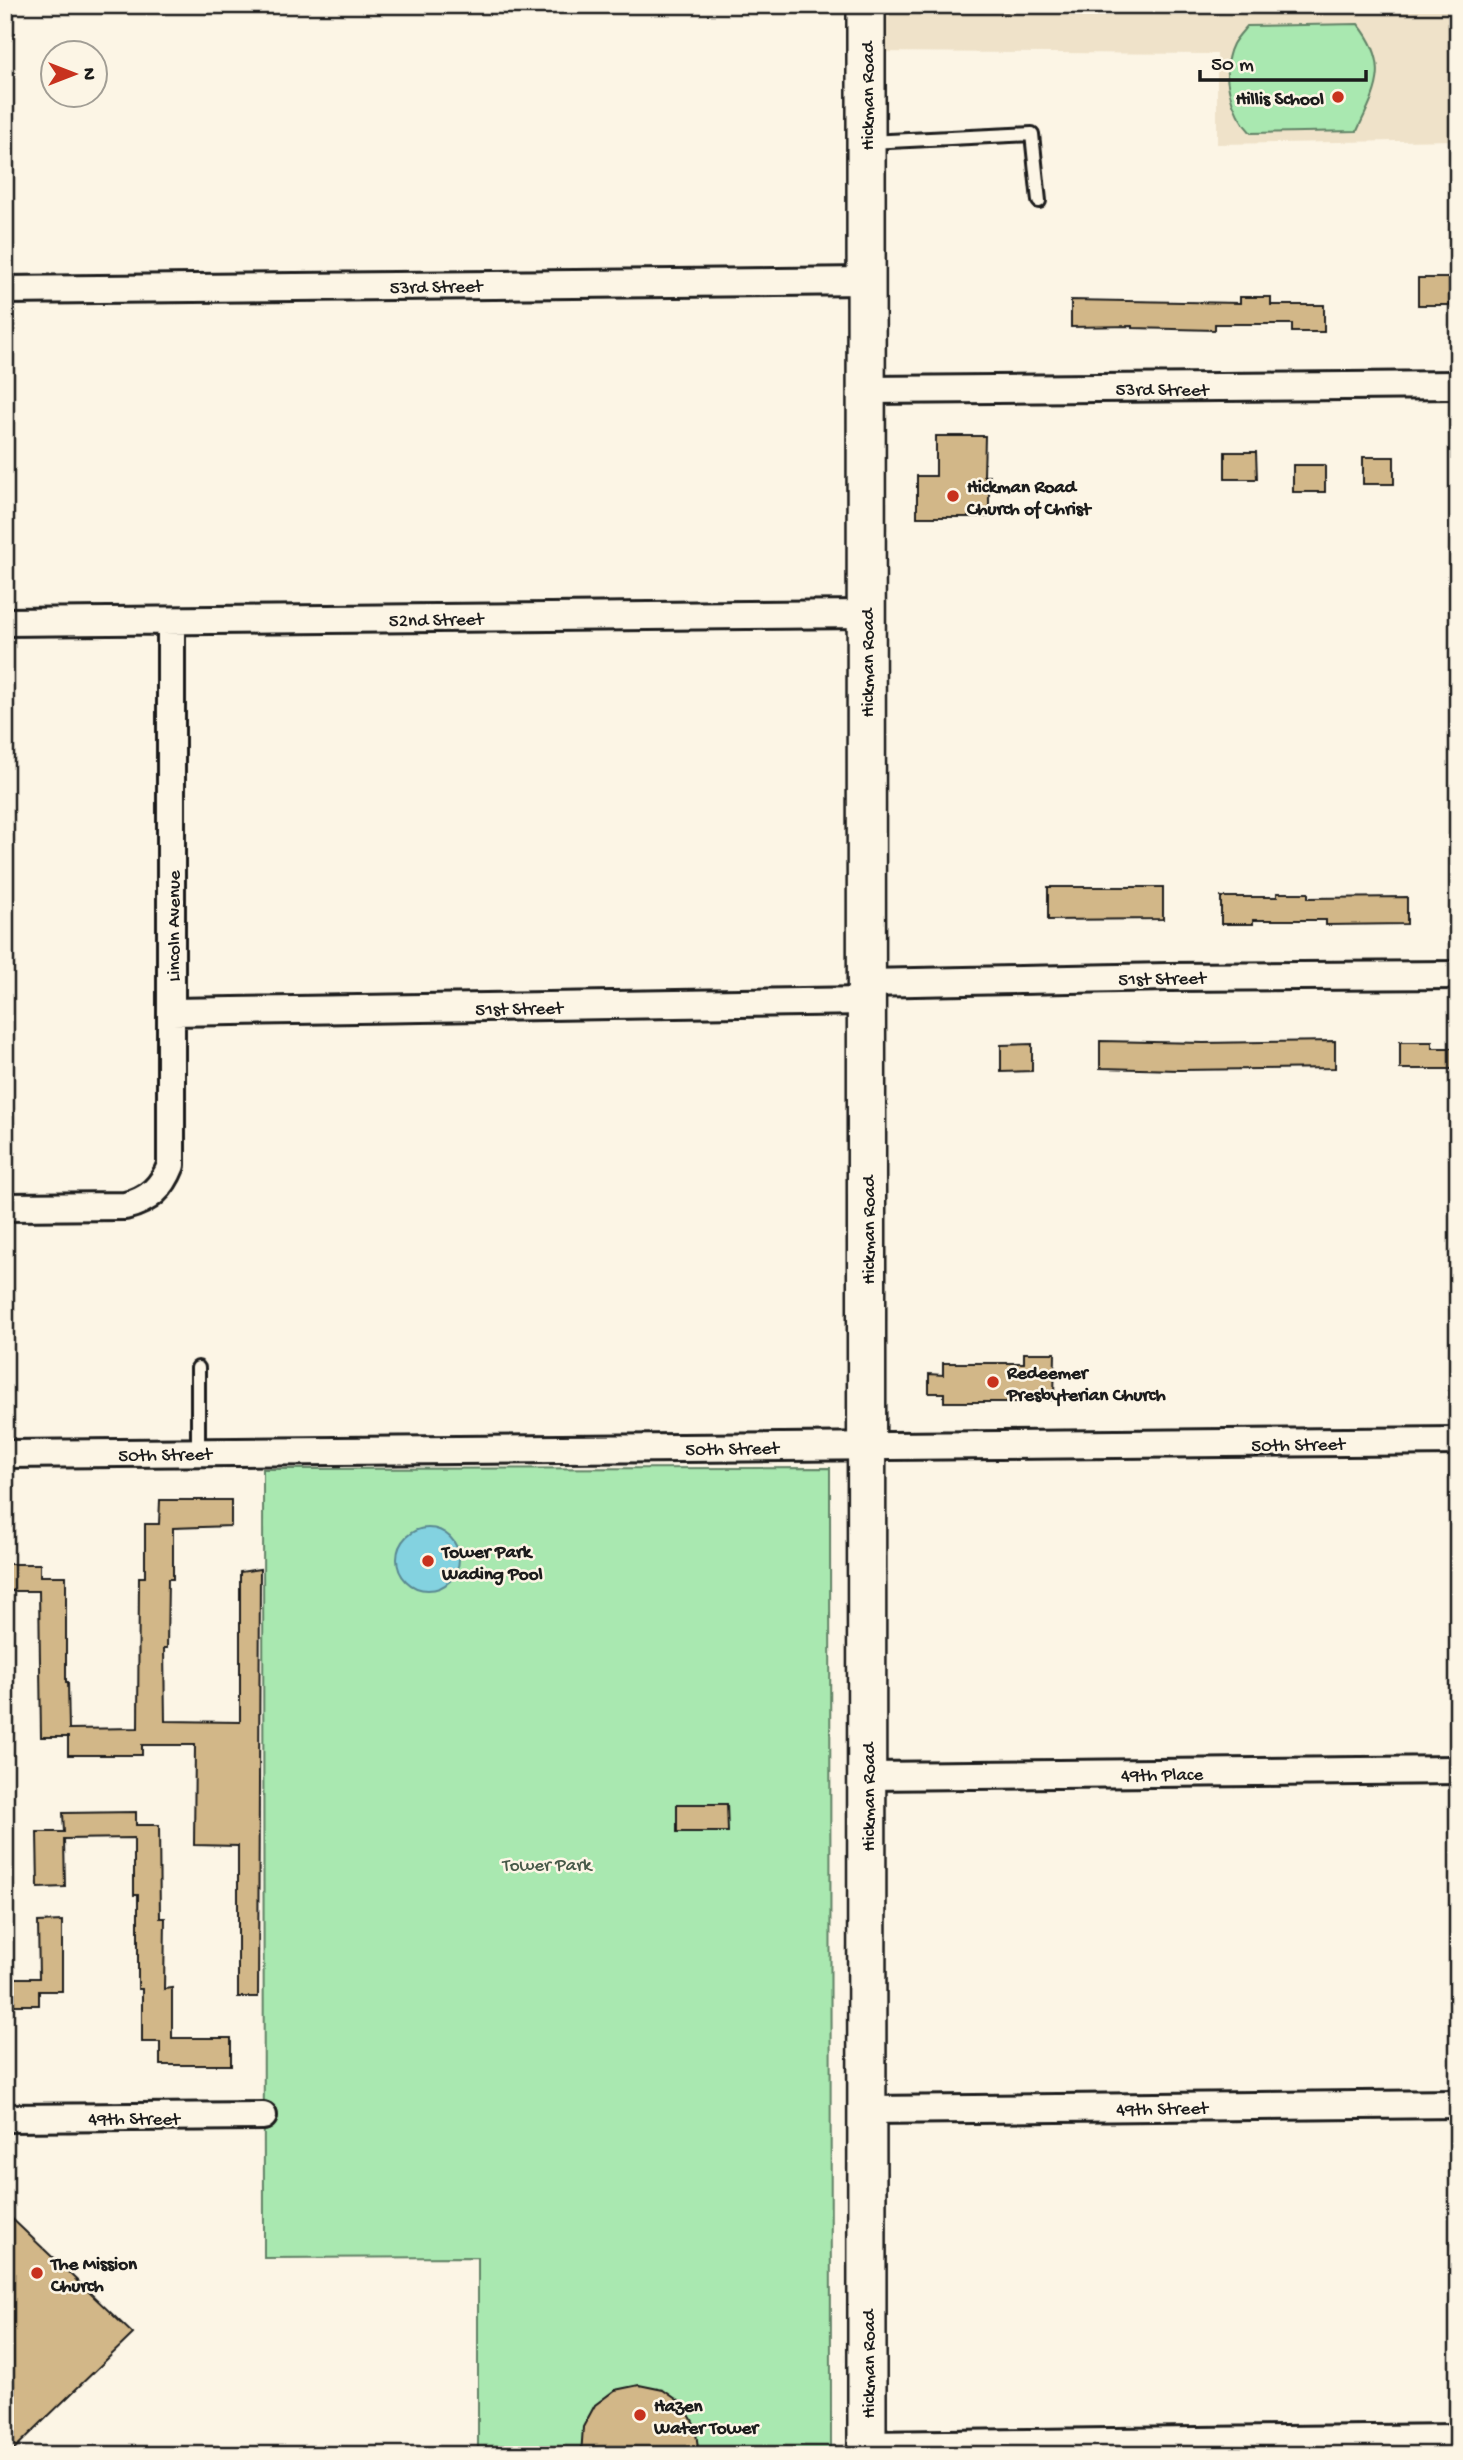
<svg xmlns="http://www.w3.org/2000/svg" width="1463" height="2460" viewBox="0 0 1463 2460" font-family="'Gochi Hand',sans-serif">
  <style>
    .built { fill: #efe2c9 }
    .green { fill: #a9e8b0; stroke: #628266; stroke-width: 2 }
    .water { fill: #83d2e0; stroke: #5a8992; stroke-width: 2 }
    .building { fill: #d2b788; stroke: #1c1c1c; stroke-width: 2 }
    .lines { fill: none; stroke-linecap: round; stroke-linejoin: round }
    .lane-casing { stroke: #1c1c1c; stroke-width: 18 }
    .street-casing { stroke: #1c1c1c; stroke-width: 32 }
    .secondary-casing { stroke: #1c1c1c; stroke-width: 42 }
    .path { stroke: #1c1c1c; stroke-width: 4.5; stroke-dasharray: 7 5; stroke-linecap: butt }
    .lane { stroke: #fcf5e5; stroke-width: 12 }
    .street { stroke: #fcf5e5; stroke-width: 26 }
    .secondary { stroke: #fcf5e5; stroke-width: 37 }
    .poi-dot { fill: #c8321e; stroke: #fcf5e5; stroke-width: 2.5 }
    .labels { text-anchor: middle; stroke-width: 5; stroke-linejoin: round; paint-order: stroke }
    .street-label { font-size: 19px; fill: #1c1c1c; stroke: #fcf5e5 }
    .poi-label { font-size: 19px; font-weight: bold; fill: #1c1c1c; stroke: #fcf5e5; text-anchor: start }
    .park-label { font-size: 19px; fill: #465948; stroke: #fcf5e5 }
  </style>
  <rect width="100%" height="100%" fill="#fcf5e5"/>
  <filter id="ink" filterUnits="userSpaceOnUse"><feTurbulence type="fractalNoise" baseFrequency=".0143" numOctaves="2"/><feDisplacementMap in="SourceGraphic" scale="14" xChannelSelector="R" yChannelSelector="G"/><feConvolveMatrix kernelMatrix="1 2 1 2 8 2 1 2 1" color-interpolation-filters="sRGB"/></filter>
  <g filter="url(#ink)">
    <!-- built -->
    <path class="built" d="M866,5H1458V140L1217,144V54L866,52Z"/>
    <!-- green -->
    <path class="green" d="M1358,24C1392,66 1376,90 1357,131L1251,133C1231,112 1219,72 1233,44C1237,37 1243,31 1247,26Z
      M830,1468L831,2455H478V2257L264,2258L263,1469Z"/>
    <!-- water -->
    <path class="water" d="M397 1559a31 31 0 1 1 62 0a31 31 0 1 1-62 0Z"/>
    <!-- building -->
    <path class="building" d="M1418,278H1450V305H1418Z
      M1240,297H1271V305H1324V332H1292V324H1215V330L1132,328V326L1071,327V300L1240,303Z
      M936,436H985L984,476H989V517H917V476H936Z
      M1225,452H1256L1257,479H1225Z
      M1363,457H1394V484H1363Z
      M1293,465H1325V492H1293Z
      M1048,887H1163V919L1048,920Z
      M1277,893H1308V898L1407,897V924L1326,925V920H1253V924H1221V897H1277Z
      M1100,1041L1204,1043L1335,1041V1068L1179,1070L1100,1068Z
      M1400,1042H1432V1048H1458V1069H1400Z
      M1032,1044V1071L1001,1072V1045Z
      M1024,1353H1055L1054,1400H1019V1402H944V1393H929V1374L943,1375V1363H1024Z
      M160,1500H231V1526L173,1528V1579H168L167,1648H164L165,1721L240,1722V1572L260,1569L258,1997H238V1846L194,1845L195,1745H142V1755H68V1737H41L39,1591H5V1564H40V1576H66V1682H68L69,1729L138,1728L139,1577H145V1524H159Z
      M677,1804H727L728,1832H677Z
      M136,1812V1825H159L160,1918H165L164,1989L172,1988V2038H231V2065H160V2042H142V1989H138V1895H134V1838L64,1839L65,1887L38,1888L37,1832H64L63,1813Z
      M62,1921V1991H39V2005H5V1978H39L38,1922Z
      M5,2212L133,2334L8,2455H5Z
      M639,2385L663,2390L683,2404L695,2425L699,2455H581L583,2427L595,2405L615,2390Z"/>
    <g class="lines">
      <defs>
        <path id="lane" d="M869,142L1032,134L1039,201
          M198,1368V1452"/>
        <path id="street" d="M5,290L866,281
          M866,390L1458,385
          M5,622L866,614
          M866,983L1168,977L1458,975
          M172,1012L866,1001
          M5,1207L125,1206C149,1200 162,1188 171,1165V621
          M5,1454L1458,1441
          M867,1776L1458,1770
          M867,2110L1458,2104
          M5,2118L263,2116
          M867,2445L1458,2438"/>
        <path id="secondary" d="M866,5L867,2455"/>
      </defs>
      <!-- lane casing -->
      <use href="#lane" class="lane-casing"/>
      <!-- street casing -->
      <use href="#street" class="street-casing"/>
      <!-- secondary casing -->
      <use href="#secondary" class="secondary-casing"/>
      <!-- path -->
      <path class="path" d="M945,5L947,10H1244"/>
      <!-- lane -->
      <use href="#lane" class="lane"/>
      <!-- street -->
      <use href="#street" class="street"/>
      <!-- secondary -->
      <use href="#secondary" class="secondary"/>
    </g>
  </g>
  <!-- markers -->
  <g class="poi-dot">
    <circle cx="1338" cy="97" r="7"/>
    <circle cx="953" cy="496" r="7"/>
    <circle cx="993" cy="1382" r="7"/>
    <circle cx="428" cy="1561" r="7"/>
    <circle cx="37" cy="2273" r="7"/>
    <circle cx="640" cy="2415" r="7"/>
  </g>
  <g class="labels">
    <!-- street labels -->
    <g class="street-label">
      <text transform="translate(866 96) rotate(-90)" y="7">Hickman Road</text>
      <text transform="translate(436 285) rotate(-1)" y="7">53rd Street</text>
      <text x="1162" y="395">53rd Street</text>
      <text transform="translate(436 618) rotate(-1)" y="7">52nd Street</text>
      <text transform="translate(866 663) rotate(-90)" y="7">Hickman Road</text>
      <text transform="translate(172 926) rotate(-90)" y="7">Lincoln Avenue</text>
      <text transform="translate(1162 977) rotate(-1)" y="7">51st Street</text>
      <text transform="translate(519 1007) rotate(-1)" y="7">51st Street</text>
      <text transform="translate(867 1230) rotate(-90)" y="7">Hickman Road</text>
      <text transform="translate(1298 1443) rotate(-1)" y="7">50th Street</text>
      <text transform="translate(732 1447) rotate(-1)" y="7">50th Street</text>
      <text transform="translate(165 1453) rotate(-1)" y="7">50th Street</text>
      <text transform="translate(1162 1773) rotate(-1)" y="7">49th Place</text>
      <text transform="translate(867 1797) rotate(-90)" y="7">Hickman Road</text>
      <text transform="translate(1162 2107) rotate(-1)" y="7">49th Street</text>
      <text x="134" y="2124">49th Street</text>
      <text transform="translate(867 2364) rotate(-90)" y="7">Hickman Road</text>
    </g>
    <!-- poi labels -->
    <g class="poi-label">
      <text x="1324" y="104" text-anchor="end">Hillis School</text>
      <text x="967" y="492">Hickman Road<tspan x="967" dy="22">Church of Christ</tspan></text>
      <text x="1007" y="1378">Redeemer<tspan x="1007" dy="22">Presbyterian Church</tspan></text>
      <text x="442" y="1557">Tower Park<tspan x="442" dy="22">Wading Pool</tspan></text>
      <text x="51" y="2269">The Mission<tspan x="51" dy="22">Church</tspan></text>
      <text x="654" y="2411">Hazen<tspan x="654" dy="22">Water Tower</tspan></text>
    </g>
    <!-- park labels -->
    <g class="park-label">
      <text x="547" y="1870">Tower Park</text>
    </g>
  </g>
  <!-- margin -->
  <rect width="1463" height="2460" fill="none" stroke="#fcf5e5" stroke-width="28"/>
  <rect x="14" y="14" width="1435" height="2432" fill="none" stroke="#1c1c1c" stroke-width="2.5" filter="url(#ink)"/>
  <!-- north arrow -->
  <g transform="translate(74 74) rotate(90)"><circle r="33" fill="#fcf5e5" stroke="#a29e95" stroke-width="2"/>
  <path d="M0-5L12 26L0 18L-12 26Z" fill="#c8321e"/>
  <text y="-10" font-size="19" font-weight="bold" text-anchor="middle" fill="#1c1c1c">N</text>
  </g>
  <!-- scale -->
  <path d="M1200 70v10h166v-10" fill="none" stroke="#1c1c1c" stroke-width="3.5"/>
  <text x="1211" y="70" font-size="21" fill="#1c1c1c" stroke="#fcf5e5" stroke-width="5" paint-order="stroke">50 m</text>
</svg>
